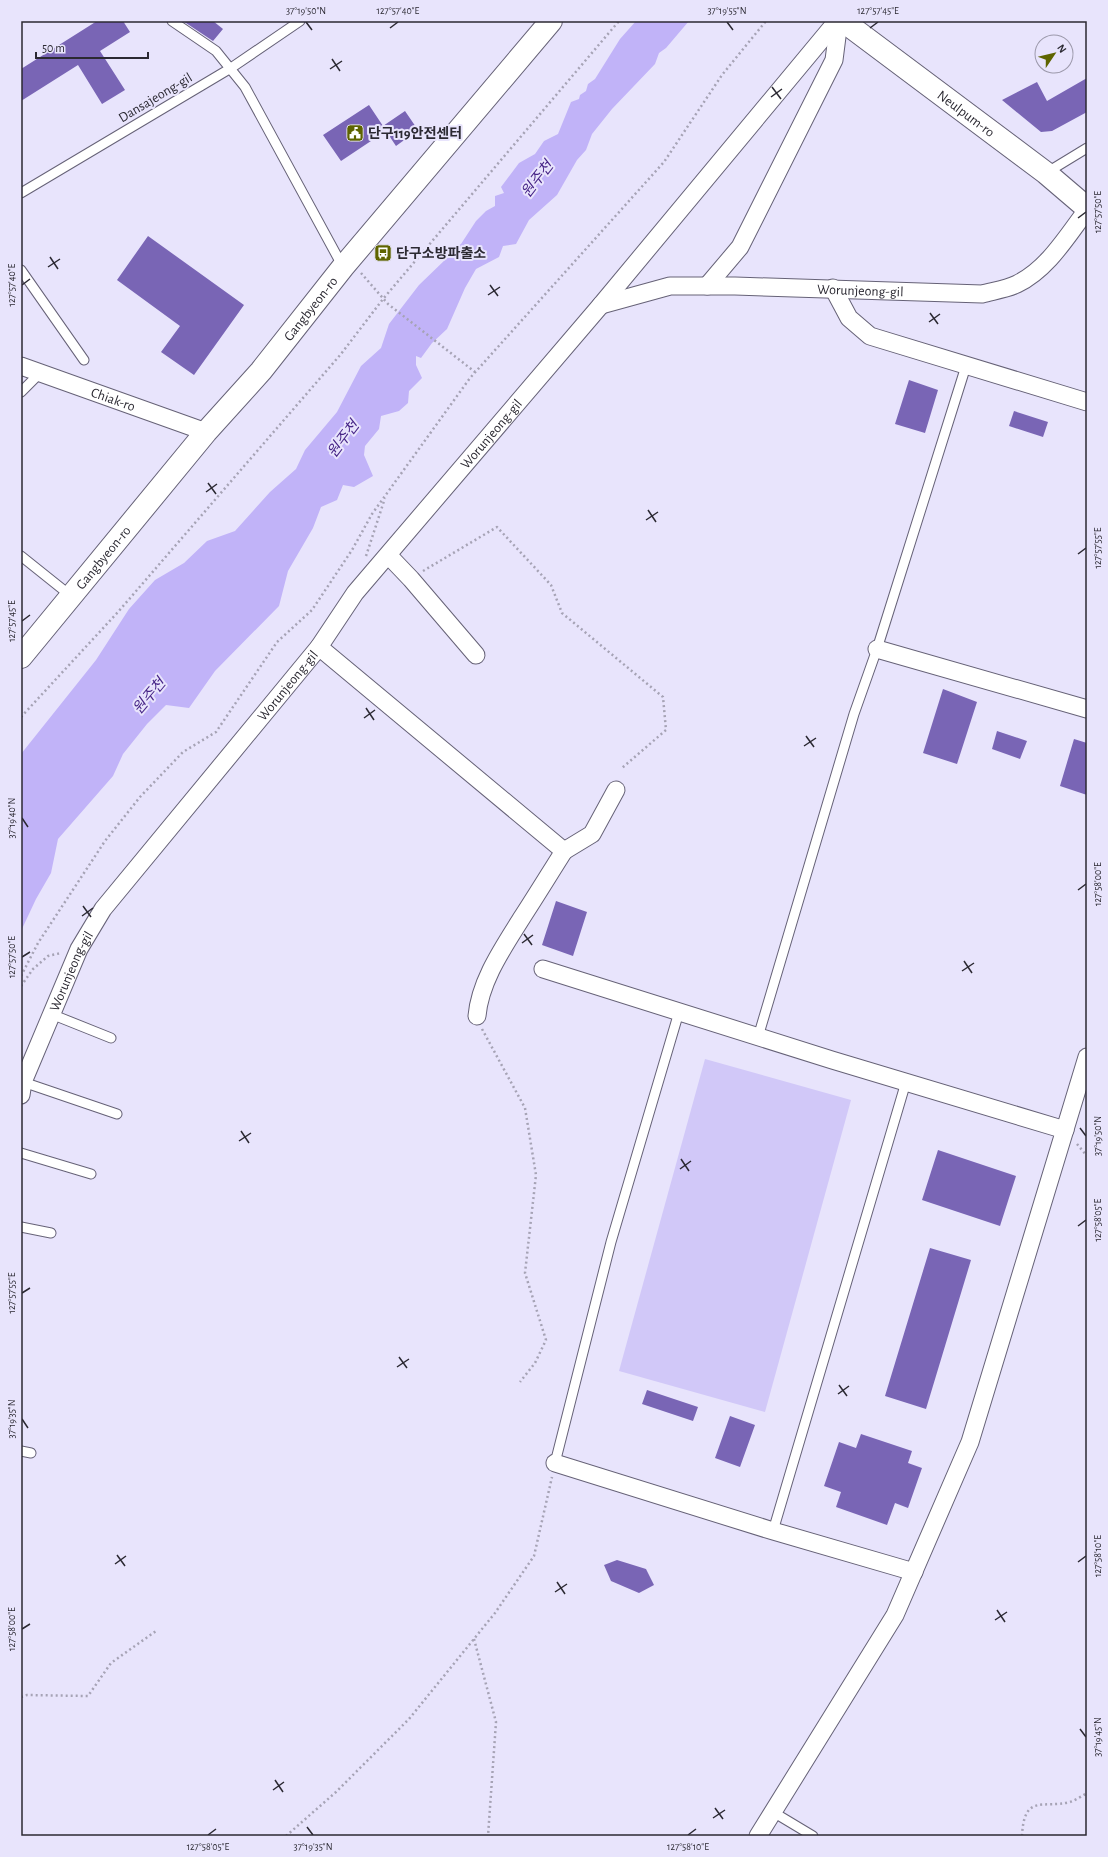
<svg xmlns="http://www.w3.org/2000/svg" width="1108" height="1857" viewBox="0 0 1108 1857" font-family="'Alegreya Sans','Noto Sans KR',sans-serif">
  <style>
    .green { fill: #d1c8f8 }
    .water { fill: #c1b3f8 }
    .building { fill: #7965b5 }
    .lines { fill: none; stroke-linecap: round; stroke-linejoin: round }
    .service-casing { stroke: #666277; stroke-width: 11 }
    .minor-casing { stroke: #666277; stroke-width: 19 }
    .tertiary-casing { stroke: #666277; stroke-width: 24 }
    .path { stroke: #a6a3b5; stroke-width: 2.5; stroke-dasharray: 2 3; stroke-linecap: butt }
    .service { stroke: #fff; stroke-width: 9 }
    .minor { stroke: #fff; stroke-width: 17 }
    .tertiary { stroke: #fff; stroke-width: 22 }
    .ticks { fill: none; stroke: #2b2932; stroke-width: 1.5 }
    .labels { text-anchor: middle; stroke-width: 4; stroke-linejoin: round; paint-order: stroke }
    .street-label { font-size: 14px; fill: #2b2932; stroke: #e8e4fc }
    .poi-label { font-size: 14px; font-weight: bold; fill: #2b2932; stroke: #e8e4fc; text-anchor: start }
    .water-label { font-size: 15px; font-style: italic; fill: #472587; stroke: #e8e4fc }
    .neatline { fill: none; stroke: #2b2932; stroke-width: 1.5 }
    .ticks-label { font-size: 10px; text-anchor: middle; fill: #2b2932 }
  </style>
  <rect width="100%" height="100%" fill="#e8e4fc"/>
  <!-- green -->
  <path class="green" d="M705,1059L851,1100L765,1412L619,1371Z"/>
  <!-- water -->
  <path class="water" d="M636,21H689L666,48L659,53L655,64L612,109L592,134L586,150L577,160L557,195L529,220L516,244L503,246L499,257L476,269L465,288L447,329L432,343L421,358L416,356V365L422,378L409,391L408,403L399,411L381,416L379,429L365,446L364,455L373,476L354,487L343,485L337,500L321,507L313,528L288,571L279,606L215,671L189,708L166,705L147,724L123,754L113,776L58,839L51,873L36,899L21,931V754L96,660L129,609L155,580L184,563L207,541L235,531L270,492L296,469L305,450L337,412L361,366L381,348L389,324L419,285L447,258L453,249L461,244L476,221L486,211L495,206V196L504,193L501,187L519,163L535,154L544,141L558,134L571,102L579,99L580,95L586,91L588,84L595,79L620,39Z"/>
  <!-- building -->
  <path class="building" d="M97,21H123L130,32L100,51L125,90L102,104L78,65L21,101V69Z
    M183,21H213L223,29L213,41Z
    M1087,78V112L1052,131L1041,132L1002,100L1037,82L1047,101Z
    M369,105L383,126L405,111L418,130L396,146L386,131L341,161L323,135Z
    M148,236L244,305L194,375L161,352L180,326L117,280Z
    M909,380L938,390L925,433L895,424Z
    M1014,411L1048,422L1043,437L1009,426Z
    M943,689L977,702L957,764L923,753Z
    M997,731L1027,741L1020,759L992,749Z
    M1074,739L1087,743V795L1060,786Z
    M556,901L587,912L573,956L542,945Z
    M938,1150L1016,1176L1000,1226L922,1200Z
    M930,1248L971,1260L926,1409L885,1396Z
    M647,1390L698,1407L693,1421L642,1404Z
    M730,1416L755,1425L740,1467L715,1458Z
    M861,1434L912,1451L908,1463L922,1468L908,1508L895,1503L887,1525L836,1507L841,1492L824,1486L839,1442L856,1448Z
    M617,1560L646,1569L654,1585L639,1593L611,1581L604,1565Z"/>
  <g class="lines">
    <defs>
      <path id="service" d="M172,21L216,51L245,87L343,267
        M1046,173L1087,148
        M21,193L231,68L300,21
        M21,270L84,360
        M21,392L40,373
        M21,556L71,596
        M51,1014L111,1038
        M758,1037L854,714L877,649L966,366
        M23,1082L117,1114
        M21,1153L91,1174
        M21,1227L51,1233
        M21,1451L31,1453
        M555,1463L611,1242L679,1012
        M773,1531L906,1082
        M773,1812L813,1836"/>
      <g id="minor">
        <path d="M707,286L740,247L834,60L839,21"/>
        <path d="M833,288L849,318L870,336L1087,402"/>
        <path id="s1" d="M601,305L670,286H735L982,294C993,291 1007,289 1017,284C1048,269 1067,236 1087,210"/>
        <path id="s2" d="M21,366L206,432"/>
        <path d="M389,556L411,579L476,655"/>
        <path d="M319,647L564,851C550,873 536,896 521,919C503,948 480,981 477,1016"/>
        <path d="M877,649L1087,709"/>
        <path d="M564,851L592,834L616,790"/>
        <path d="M543,969L832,1060L1065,1130"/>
        <path id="s3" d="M21,1095L23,1082L79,949L103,909L319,647L355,593L601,305L837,21"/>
        <path d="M555,1463L773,1531L914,1572"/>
        <path d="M758,1836L895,1615L970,1442L1087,1057"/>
      </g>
      <g id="tertiary">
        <path id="s4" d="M843,21L1046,173L1087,208"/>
        <path id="s5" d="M21,657L206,432L261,371L343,267L551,21"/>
      </g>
    </defs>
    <!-- service casing -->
    <use href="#service" class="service-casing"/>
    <!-- minor casing -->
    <use href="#minor" class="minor-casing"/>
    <!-- tertiary casing -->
    <use href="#tertiary" class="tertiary-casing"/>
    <!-- path -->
    <path class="path" d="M361,273L388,304L475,372
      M366,556L385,498
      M423,571L497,527L551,585L562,613L663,697L666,730L622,768
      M21,717L118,612L341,354L383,299L619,21
      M21,976L38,943L105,841L140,797L183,752L216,732L277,642L312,610L352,550L372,514L470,378L664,162L722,75L766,21
      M21,986L33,969L48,956L61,953
      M482,1029L525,1108L536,1175L525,1273L546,1340L535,1363L520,1382
      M1077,1144L1087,1156
      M474,1639L496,1722L488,1836
      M21,1697L27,1695L88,1696L111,1663L156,1631
      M286,1836L336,1792L409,1719L495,1613L534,1556L552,1477
      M1022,1836C1024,1793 1043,1809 1070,1802C1076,1800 1082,1796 1087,1793"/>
    <!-- service -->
    <use href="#service" class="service"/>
    <!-- minor -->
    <use href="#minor" class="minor"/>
    <!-- tertiary -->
    <use href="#tertiary" class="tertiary"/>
  </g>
  <!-- ticks -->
  <path class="ticks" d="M306,22L312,30M727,22L733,30M390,28L398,22M870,28L878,22M332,59L340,71M330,69L342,61M772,87L781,99M771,97L782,89M1078,218L1086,212M50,257L58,269M48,267L60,259M22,285L30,279M490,285L498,296M488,295L500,287M930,313L938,324M929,322L940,314M208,483L216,494M206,492L217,484M648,510L656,522M646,520L658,512M1078,554L1086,548M22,621L30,615M366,708L374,720M364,718L375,710M806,736L814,747M804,746L816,738M22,818L28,827M1078,890L1086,884M83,906L91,917M82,916L93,908M524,934L532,945M522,943L533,935M22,957L30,952M964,961L972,973M962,971L974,963M1080,1128L1086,1136M241,1131L249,1143M239,1141L251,1133M681,1159L689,1171M680,1169L691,1161M1078,1226L1086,1220M22,1293L30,1288M399,1357L407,1368M397,1367L409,1359M839,1385L847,1396M838,1394L849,1386M22,1419L28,1428M117,1555L125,1566M1078,1562L1086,1556M115,1564L126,1556M557,1582L565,1594M555,1592L567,1584M997,1610L1005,1622M995,1620L1007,1612M22,1629L30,1624M1080,1729L1086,1737M275,1780L283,1792M273,1790L284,1782M715,1808L723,1819M713,1818L725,1810M307,1827L313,1835M208,1835L216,1829M688,1835L696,1829"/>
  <!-- icons -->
  <defs>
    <symbol id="civic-square" viewBox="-11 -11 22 22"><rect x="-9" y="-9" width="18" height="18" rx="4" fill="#5e6400" stroke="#e8e4fc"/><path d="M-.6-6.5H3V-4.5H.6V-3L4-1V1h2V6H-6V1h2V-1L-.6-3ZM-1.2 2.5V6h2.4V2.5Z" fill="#fff"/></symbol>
    <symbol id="bus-square" viewBox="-11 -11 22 22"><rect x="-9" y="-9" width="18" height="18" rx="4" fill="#5e6400" stroke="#e8e4fc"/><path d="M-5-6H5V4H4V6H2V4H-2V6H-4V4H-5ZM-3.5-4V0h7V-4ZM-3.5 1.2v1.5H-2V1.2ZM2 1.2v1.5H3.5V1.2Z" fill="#fff"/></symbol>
  </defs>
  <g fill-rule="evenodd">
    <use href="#civic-square" x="345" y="123" width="20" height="20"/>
    <use href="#bus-square" x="373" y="243" width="20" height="20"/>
  </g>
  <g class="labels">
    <!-- street labels -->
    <g class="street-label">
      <text transform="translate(155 97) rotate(-31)" y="5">Dansajeong-gil</text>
      <text dy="5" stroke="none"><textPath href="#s4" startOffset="154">Neulpum-ro</textPath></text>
      <text dy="5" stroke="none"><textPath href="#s1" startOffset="262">Worunjeong-gil</textPath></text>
      <text dy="5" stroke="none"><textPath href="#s5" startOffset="453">Gangbyeon-ro</textPath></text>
      <text dy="5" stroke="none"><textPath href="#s2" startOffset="98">Chiak-ro</textPath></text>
      <text dy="5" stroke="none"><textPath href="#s3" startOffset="818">Worunjeong-gil</textPath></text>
      <text dy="5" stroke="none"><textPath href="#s5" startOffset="129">Gangbyeon-ro</textPath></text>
      <text dy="5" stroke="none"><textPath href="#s3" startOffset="494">Worunjeong-gil</textPath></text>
      <text dy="5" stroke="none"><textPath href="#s3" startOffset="134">Worunjeong-gil</textPath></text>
    </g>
    <!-- poi labels -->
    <g class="poi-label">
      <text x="368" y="138">단구119안전센터</text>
      <text x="396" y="258">단구소방파출소</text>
    </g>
    <!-- water labels -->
    <g class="water-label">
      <text transform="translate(537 179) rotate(-52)" y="5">원주천</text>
      <text transform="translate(343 439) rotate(-53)" y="5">원주천</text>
      <text transform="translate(149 696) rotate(-50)" y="5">원주천</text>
    </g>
  </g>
  <!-- border -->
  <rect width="1108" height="1857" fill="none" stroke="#e8e4fc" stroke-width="44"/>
  <!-- north arrow -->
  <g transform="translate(1054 54) rotate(55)"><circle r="19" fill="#e8e4fc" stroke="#9c99ab"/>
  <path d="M0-3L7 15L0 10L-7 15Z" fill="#5e6400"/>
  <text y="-6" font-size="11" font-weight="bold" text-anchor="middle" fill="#2b2932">N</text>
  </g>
  <!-- scale -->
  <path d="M36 52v6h112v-6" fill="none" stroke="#2b2932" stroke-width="2"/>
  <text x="42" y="52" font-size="12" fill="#2b2932" stroke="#e8e4fc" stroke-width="3" paint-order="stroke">50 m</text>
  <rect x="22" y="22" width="1064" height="1813" class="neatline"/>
  <g class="ticks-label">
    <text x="306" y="14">37°19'50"N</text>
    <text x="398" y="14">127°57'40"E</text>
    <text x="727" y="14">37°19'55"N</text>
    <text x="878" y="14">127°57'45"E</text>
    <text transform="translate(1097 212) rotate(-90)" y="4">127°57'50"E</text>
    <text transform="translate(11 285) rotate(-90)" y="4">127°57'40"E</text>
    <text transform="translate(1097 548) rotate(-90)" y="4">127°57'55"E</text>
    <text transform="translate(11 621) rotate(-90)" y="4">127°57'45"E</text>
    <text transform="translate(11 818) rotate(-90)" y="4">37°19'40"N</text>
    <text transform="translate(1097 884) rotate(-90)" y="4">127°58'00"E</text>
    <text transform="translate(11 957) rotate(-90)" y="4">127°57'50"E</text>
    <text transform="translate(1097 1136) rotate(-90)" y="4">37°19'50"N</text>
    <text transform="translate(1097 1220) rotate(-90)" y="4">127°58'05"E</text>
    <text transform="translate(11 1293) rotate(-90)" y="4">127°57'55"E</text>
    <text transform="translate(11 1419) rotate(-90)" y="4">37°19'35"N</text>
    <text transform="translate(1097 1556) rotate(-90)" y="4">127°58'10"E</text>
    <text transform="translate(11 1629) rotate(-90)" y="4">127°58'00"E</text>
    <text transform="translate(1097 1737) rotate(-90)" y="4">37°19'45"N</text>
    <text x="208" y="1850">127°58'05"E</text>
    <text x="313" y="1850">37°19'35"N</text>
    <text x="688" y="1850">127°58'10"E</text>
  </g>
</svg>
